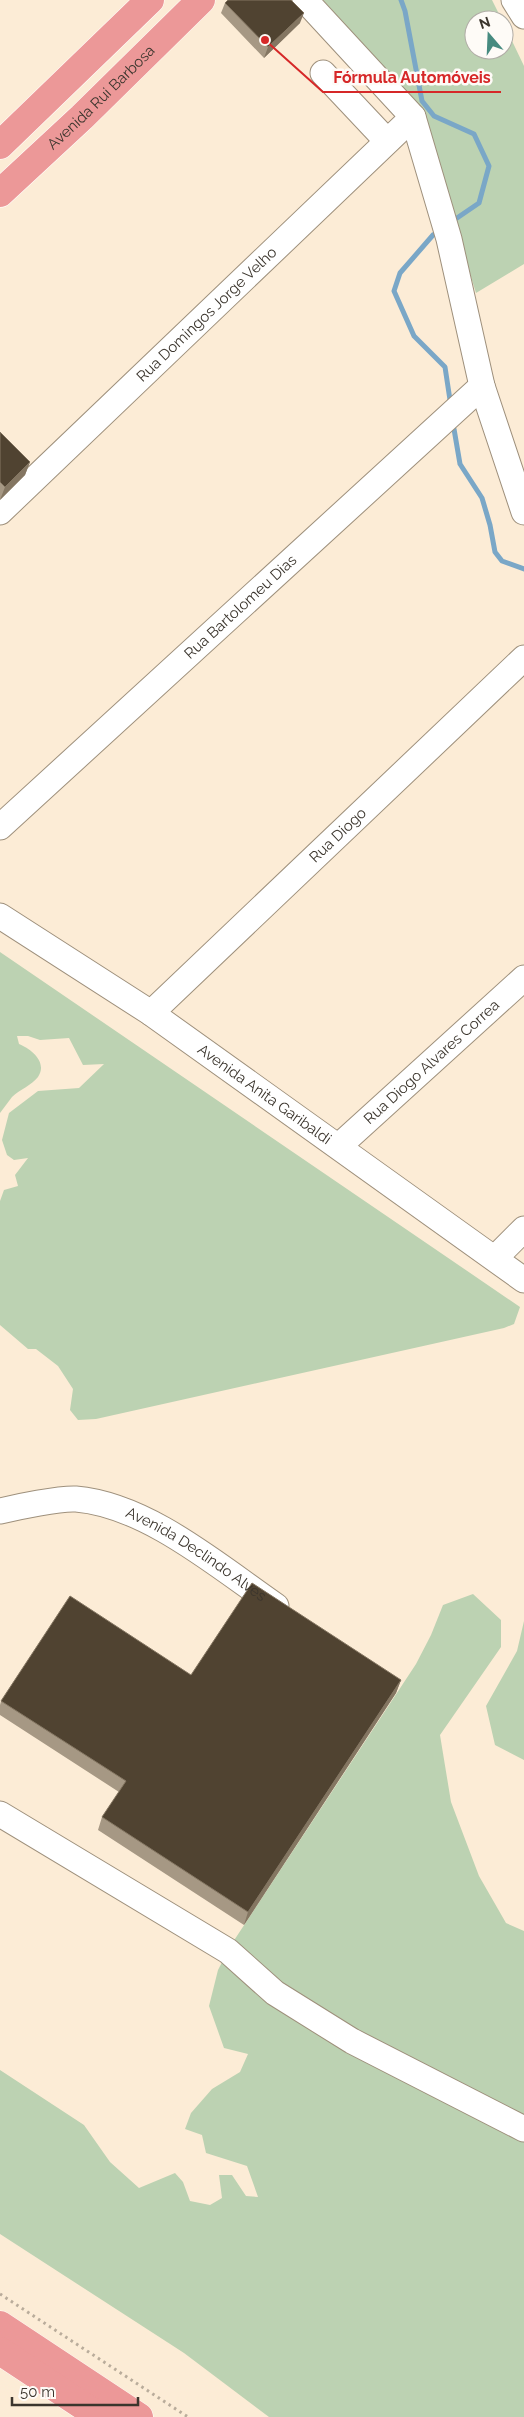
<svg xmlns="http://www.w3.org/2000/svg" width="524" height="2417" viewBox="0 0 524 2417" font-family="Raleway,sans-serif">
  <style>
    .green { fill: #bcd2b2 }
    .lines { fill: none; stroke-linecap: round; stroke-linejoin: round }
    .stream { stroke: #7aa7c7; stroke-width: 5 }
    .minor-casing { stroke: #9e907c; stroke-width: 27 }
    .major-casing { stroke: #fff; stroke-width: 29 }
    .path { stroke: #b9ac9b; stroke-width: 3; stroke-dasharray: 2.5 4; stroke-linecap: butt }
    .minor { stroke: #fff; stroke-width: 25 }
    .major { stroke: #ec9898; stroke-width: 28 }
    .wall { fill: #a69884 }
    .shaded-wall { fill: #847662 }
    .building { fill: #504331; stroke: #847662 }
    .labels { text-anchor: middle; stroke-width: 5; stroke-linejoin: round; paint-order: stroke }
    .street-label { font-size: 15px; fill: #3b352d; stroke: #fefbf7 }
    .leader { fill: none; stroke: #d62828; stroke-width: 2 }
    .callout-dot { fill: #d62828; stroke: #fefbf7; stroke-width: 2 }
    .callout-label { font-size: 16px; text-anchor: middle; font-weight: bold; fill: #d62828; stroke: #fefbf7; stroke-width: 5; stroke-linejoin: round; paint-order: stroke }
  </style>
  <rect width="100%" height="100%" fill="#fcecd6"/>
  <!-- green -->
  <path class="green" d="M323,0H492L502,20H474V50H504V24L524,66V264L476,293L419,109Z
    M0,952L520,1307L514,1324L504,1328L96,1419L78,1420L70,1410L73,1389L58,1366L36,1349H28L0,1325V1201L4,1190L18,1186L15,1175L28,1158L14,1160L7,1155L2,1140L9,1113L38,1091L79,1088L104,1064L83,1065L69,1038L40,1040L28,1036H17L19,1044C31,1049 48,1062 38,1077C32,1085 19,1090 12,1097C8,1102 4,1108 0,1113Z
    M473,1594L501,1620V1647L440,1735L451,1802L479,1876L506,1923L524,1931V2417H269L184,2353L0,2234V2070L84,2125L110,2162L139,2188L175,2173L183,2182L190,2201L210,2205L222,2198L219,2175H232L246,2196L258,2197L247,2166L206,2153L202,2135L185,2129L191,2113L212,2089L240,2072L248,2054L224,2048L209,2006L218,1970L231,1945L416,1664L431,1635L443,1605Z
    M524,1621V1760L495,1745L486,1706L517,1651Z"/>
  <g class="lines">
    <!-- stream -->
    <path class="stream" d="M401,0L405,11L422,101L434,116L474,134L489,166L479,203L457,218
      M433,235L400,273L394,291L414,336L445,367L450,400
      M454,429L460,464L482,498L490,525L495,552L502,561L524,569"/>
    <defs>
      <g id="minor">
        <path d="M305,0L413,117L449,239L482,386L524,512"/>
        <path d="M514,0L524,16"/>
        <path d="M323,73L387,141"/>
        <path id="s1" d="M0,512L413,117"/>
        <path id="s2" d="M0,827L482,386"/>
        <path id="s3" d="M0,916L151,1013L524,1280"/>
        <path id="s4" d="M151,1013L524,658"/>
        <path id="s5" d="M339,1146L524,978"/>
        <path d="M495,1258L524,1229"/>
        <path id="s6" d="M0,1511C17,1507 60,1498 76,1499C147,1505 218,1566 276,1606"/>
        <path d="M0,1814L228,1951L275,1993L352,2041L524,2129"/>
      </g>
      <g id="major">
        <path d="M0,145L150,0"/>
        <path id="s7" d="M0,193L82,117L201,0"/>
        <path d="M0,2325L139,2417"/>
        <path d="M0,2351L100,2417"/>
      </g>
    </defs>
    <!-- minor casing -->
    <use href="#minor" class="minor-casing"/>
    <!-- major casing -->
    <use href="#major" class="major-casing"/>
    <!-- path -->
    <path class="path" d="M0,2294L188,2417"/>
    <!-- minor -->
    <use href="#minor" class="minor"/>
    <!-- major -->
    <use href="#major" class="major"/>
  </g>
  <!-- wall -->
  <path class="wall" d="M225,3L300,23L264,58L221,13Z
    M0,432L30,462L25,475L0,500Z
    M191,1675L401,1680L396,1693L244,1925L98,1830L102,1817L119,1792L0,1715V1705L1,1701Z"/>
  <!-- shaded-wall -->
  <path class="shaded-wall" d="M304,13L300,23L264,58L268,47Z
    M30,462L25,475L0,500L5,487Z
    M401,1680L396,1693L244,1925L248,1912Z"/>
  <!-- building -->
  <path class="building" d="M228,0H291L304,13L268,47L225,3Z
    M0,432L30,462L5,487L0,482Z
    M252,1583L401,1680L248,1912L102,1817L126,1781L1,1701L70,1596L191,1675Z"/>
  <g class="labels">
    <!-- street labels -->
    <g class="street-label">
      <text dy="5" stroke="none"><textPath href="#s7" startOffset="139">Avenida Rui Barbosa</textPath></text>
      <text dy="5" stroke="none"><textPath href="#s1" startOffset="286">Rua Domingos Jorge Velho</textPath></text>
      <text dy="5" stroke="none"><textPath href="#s2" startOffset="326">Rua Bartolomeu Dias</textPath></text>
      <text dy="5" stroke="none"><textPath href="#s4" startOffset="258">Rua Diogo</textPath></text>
      <text dy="5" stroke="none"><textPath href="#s5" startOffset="125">Rua Diogo Alvares Correa</textPath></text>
      <text dy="5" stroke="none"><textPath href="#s3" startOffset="319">Avenida Anita Garibaldi</textPath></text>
      <text dy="5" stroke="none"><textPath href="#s6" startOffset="211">Avenida Declindo Alves</textPath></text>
    </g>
  </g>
  <!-- callouts -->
  <path class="leader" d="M265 40L323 92H501"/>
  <circle class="callout-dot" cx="265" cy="40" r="5"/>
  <g class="callout-label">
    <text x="412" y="83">Fórmula Automóveis</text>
  </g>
  <!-- north arrow -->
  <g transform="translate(489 35) rotate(341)"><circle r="24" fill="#fefbf7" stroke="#b0aca6"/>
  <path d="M0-4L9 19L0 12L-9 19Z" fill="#478b80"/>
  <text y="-8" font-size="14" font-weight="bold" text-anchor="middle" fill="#3b352d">N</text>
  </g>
  <!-- scale -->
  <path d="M12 2397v8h126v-8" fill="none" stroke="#3b352d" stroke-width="2.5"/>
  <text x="20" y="2397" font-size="15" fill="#3b352d" stroke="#fefbf7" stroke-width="4" paint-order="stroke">50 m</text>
</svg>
